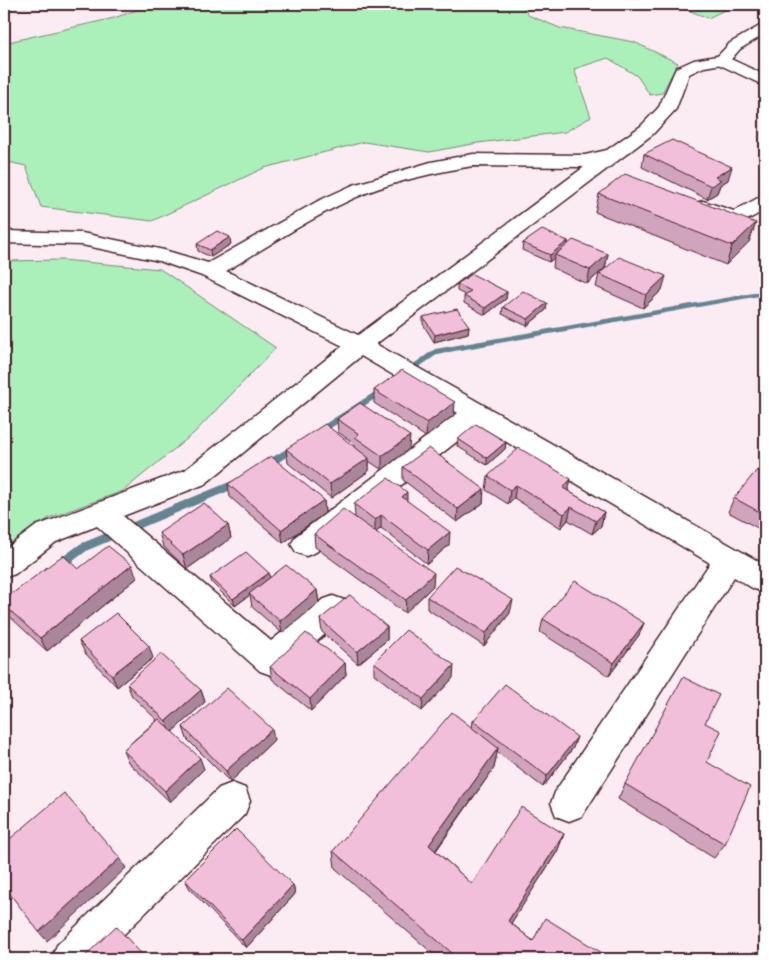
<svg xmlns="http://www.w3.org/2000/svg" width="769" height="963" viewBox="0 0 769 963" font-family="'Indie Flower',sans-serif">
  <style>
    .green { fill: #abefba; stroke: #7a8772 }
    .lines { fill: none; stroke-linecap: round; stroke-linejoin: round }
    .stream { fill: #668391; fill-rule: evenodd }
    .minor-casing { stroke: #4a1f2b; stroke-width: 3 }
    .tertiary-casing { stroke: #4a1f2b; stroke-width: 3 }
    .primary-casing { stroke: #4a1f2b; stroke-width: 3 }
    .minor { fill: #fff; fill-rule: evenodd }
    .tertiary { fill: #fff; fill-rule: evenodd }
    .primary { fill: #fff; fill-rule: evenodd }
    .wall { fill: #d0a4bc; stroke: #4a1f2b }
    .shaded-wall { fill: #a98699; stroke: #4a1f2b }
    .building { fill: #f2bfdb; stroke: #4a1f2b }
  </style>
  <rect width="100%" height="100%" fill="#fbecf4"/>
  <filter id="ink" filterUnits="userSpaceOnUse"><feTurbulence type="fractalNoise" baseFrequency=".02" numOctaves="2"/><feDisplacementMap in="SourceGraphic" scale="10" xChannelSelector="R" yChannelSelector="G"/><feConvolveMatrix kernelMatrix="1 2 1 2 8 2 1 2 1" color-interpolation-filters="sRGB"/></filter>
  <g filter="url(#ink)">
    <!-- green -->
    <path class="green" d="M153,4H442L480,6L488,4H522L528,15L560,28L634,42L678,63L662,93L650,95L637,76L608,58L574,69L591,117L565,132L478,143L429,152L364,142L264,168L152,221L41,207L26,166L4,161V43L114,18Z
      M672,4H737L708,18Z
      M62,260L160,269L276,348L194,433L123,491L49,518L4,551V261Z"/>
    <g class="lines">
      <!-- stream -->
      <path class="stream" d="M765,291V295L438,354L406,376L403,377L399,374L435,349Z
        M384,386L387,387L389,389L387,391L320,435H314L312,433L314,431Z
        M298,442L303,445L301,447L267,470H261L259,467L261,464Z
        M239,478L244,482L243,485L88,550L62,569L58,570L54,569L53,566L54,563L80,544Z
        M10,596L14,598L16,601L8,625L4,627V603L6,598Z"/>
      <defs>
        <path id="minor" d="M722,55L728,57L730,60L728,63L704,67L689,74L676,109L653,134L376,344L765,565V592L754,589L734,577L582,816L569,821L556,816L551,803L556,790L710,563L478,425L316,552L306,556L296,552L291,544L296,536L458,413L361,356L205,484L123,516L271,641L322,600L333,596L344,600L349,609L344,618L282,671L271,675L260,671L97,526L56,542L15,574L4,578V550L36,526L185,470L343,346L202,276L159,261L82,245L4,243V231L82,233L164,250L208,263L318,201L353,185L431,162L473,154L585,155L607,150L641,126L659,107L676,68L694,60ZM473,166L584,167L358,335L226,271C272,244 317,213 366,193C400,180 437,172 473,166Z
          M765,196V210L742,223L735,225L696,211L693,207L696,203L703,201L734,211L758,198Z
          M232,783L245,788L250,801L245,814L99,959H51L57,945L219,788Z"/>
        <path id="tertiary" d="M765,23V34L740,49L728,63H716L714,60L730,43Z"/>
        <path id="primary" d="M722,55L765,75V86L716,63L714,60L716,57Z"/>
      </defs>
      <!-- minor casing -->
      <use href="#minor" class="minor-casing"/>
      <!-- tertiary casing -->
      <use href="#tertiary" class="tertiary-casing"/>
      <!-- primary casing -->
      <use href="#primary" class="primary-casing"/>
      <!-- minor -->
      <use href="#minor" class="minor"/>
      <!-- tertiary -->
      <use href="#tertiary" class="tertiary"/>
      <!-- primary -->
      <use href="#primary" class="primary"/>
    </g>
    <!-- wall -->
    <path class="wall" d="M644,154L728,180L720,185L717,193L707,199L642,167Z
      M599,194L756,223L749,242L726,265L595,212Z
      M568,241V244L608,254L605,268L587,284L553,268L554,258L549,262L522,250L523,243Z
      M197,244H231L211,257L198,251Z
      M599,274L662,290L643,308L596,287Z
      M457,284L507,292L506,299L485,315L464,303V296L465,295L457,291Z
      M547,303L546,310L527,326L502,314L503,307Z
      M423,317L469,326L468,333L434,342L423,324Z
      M374,390L454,415L426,437L374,403Z
      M337,419L409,449L382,470L369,461V471L331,498L288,463L286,449L355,447V444L338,432Z
      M458,439L506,442L505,449L487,465L457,446Z
      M403,467L484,489L483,503L457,522L403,480Z
      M765,474V532L728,512L734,498Z
      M488,476L568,491L604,512L601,526L592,534L568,520L561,528L514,498L508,504L486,490Z
      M228,484L324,500L325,513L283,543L230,497Z
      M407,501L449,545L427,564L381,528L376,532L433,586L405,613L315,547L314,534L355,517L354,504Z
      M228,525L231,538L187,569L163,546L159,533Z
      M78,569L137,578L47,651L8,615L4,608V600Z
      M269,573L270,578L317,590L319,603L282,633L252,607L250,595L235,606L212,583L210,577Z
      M427,597L510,613L484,646L427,609Z
      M320,619L387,627V640L358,664L322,632Z
      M543,619L644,623L639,635L609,676L540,632Z
      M79,641L153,658L117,687L85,653Z
      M374,662L453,678L422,711L374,674Z
      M345,663L346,675L311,711L272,679L270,667Z
      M127,684L201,690L205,702L172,732L204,769L170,802L128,762L123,750L157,720L132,696Z
      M473,721L573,748L543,787L497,752L494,768L436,851L472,884L564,834L557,852L511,923L533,941L612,959H439L335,868L333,851L472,728Z
      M705,723L707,762L725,844L714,858L618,799L625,784Z
      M183,727L274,740L230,782L187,739Z
      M185,880L293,885L295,894L246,948L190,889Z"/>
    <!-- shaded-wall -->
    <path class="shaded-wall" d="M732,167L728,180L720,185L717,193L707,199L711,186L715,177Z
      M756,223L749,242L726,265L732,246Z
      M230,237L231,244L211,257L210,250Z
      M568,241L567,248L555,255L554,258L549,262L550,255Z
      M608,254L605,268L587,284L590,270Z
      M666,276L662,290L643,308L646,295Z
      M507,292L506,299L485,315V308Z
      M547,303L546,310L527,326L528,319Z
      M469,326L468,333L434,342L435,335Z
      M455,402L454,415L426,437L427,423Z
      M410,436L409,449L382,470V456Z
      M506,442L505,449L487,465V458Z
      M369,458V471L331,498L330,484Z
      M571,479L568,493L563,488Z
      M516,485L514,498L508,504L510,490Z
      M484,489L483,503L457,522L458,509Z
      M407,492V506L402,497Z
      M324,500L325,513L283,543L281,530Z
      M571,507L568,520L561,528L564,514Z
      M604,512L601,526L592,534L596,521Z
      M381,515V528L375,533V520Z
      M228,525L231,538L187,569L183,555Z
      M450,532L449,545L427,564L428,550Z
      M132,565L137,578L47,651L40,638Z
      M269,573L270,580L235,606L233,599Z
      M434,573L433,586L405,613L406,600Z
      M317,590L319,603L282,633L280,621Z
      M513,600L510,613L484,646L486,633Z
      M644,623L639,635L609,676L614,663Z
      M387,627V640L358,664L357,652Z
      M149,646L153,658L117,687L112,675Z
      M345,663L346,675L311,711L310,699Z
      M454,665L453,678L422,711L423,699Z
      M201,690L205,702L171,733L166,721Z
      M272,729L274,740L230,782L226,771Z
      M577,737L573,748L543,787L547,776Z
      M498,748L494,768L427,862L429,845Z
      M200,758L204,769L170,802L165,791Z
      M564,834L557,852L503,936L508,921Z
      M120,858L126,868L47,941L39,932Z
      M293,885L295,894L246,948L242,940Z"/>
    <!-- building -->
    <path class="building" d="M672,140L732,167L715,177L721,180L711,186L644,154Z
      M625,174L756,223L732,246L599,194Z
      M542,230L568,241L550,255L523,243Z
      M217,231L230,237L210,250L197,244Z
      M573,240L608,254L590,270L555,255Z
      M619,257L666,276L646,295L599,274Z
      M472,274L507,292L485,308L464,296L471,291L457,284Z
      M523,291L547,303L528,319L503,307Z
      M457,309L469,326L435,335L423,317Z
      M402,370L455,402L427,423L374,390Z
      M360,403L410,436L382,456L355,437L359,434L337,419Z
      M325,424L369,458L330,484L286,449Z
      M476,424L506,442L487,458L458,439Z
      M429,448L484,489L458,509L403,467Z
      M519,448L571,479L563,488L604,512L596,521L571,507L564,514L516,485L510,490L488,476Z
      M271,456L324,500L281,530L228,484Z
      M757,470L765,474V515L734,498Z
      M388,478L407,492L402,497L450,532L428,550L381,515L375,520L354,504Z
      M204,503L228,525L183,555L159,533Z
      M343,509L434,573L406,600L314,534Z
      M108,546L132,565L40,638L4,605V600L63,555L78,569Z
      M246,552L269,573L233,599L210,577Z
      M286,565L317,590L280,621L249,594Z
      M455,566L513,600L486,633L427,597Z
      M575,581L644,623L614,663L543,619Z
      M350,595L387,627L357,652L320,619Z
      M116,613L149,646L112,675L79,641Z
      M406,630L454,665L423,699L374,662Z
      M306,633L345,663L310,699L270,667Z
      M161,654L201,690L166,721L127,684Z
      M683,677L719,695L705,723L721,731L707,762L750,787L725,844L625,784Z
      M505,684L577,737L547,776L473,721Z
      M227,688L272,729L226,771L183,727Z
      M452,712L498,748L429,845L472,884L521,807L564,834L508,921L533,941L545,918L612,959H459L333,851Z
      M159,719L200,758L165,791L123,750Z
      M64,793L120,858L39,932L4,886V844Z
      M236,829L293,885L242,940L185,880Z
      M116,926L146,959H82Z
      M170,952L177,959H163Z"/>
  </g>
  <!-- margin -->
  <rect width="769" height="963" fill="none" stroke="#fff" stroke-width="20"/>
  <rect x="10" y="10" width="749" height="943" fill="none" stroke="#4a1f2b" stroke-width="2" filter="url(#ink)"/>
</svg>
